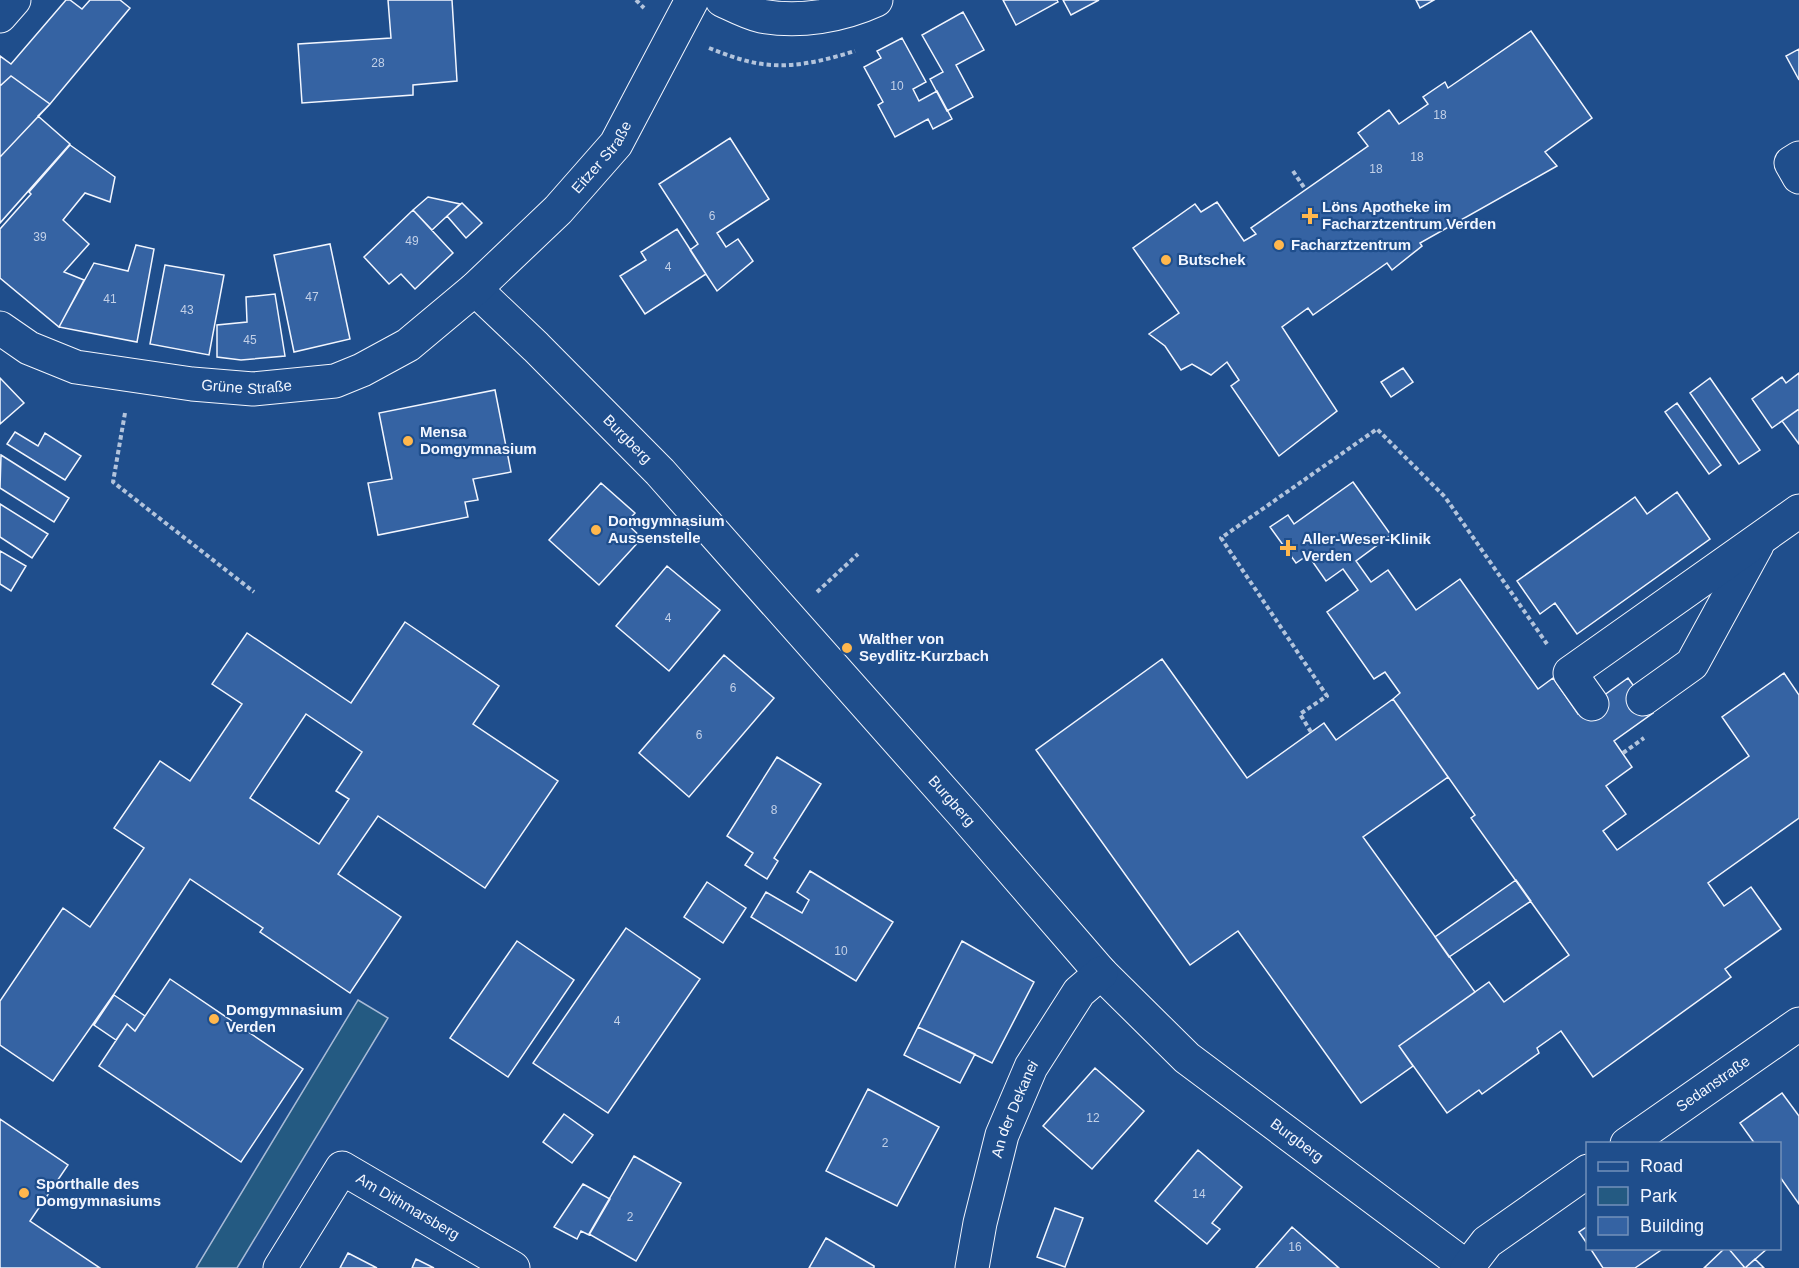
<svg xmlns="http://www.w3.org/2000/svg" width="1799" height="1268" viewBox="0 0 1799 1268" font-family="Helvetica,sans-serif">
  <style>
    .green { fill: #245a82; stroke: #a8bbd7; stroke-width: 1.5 }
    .building { fill: #3563a3; stroke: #f2f6ff; stroke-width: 1.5; fill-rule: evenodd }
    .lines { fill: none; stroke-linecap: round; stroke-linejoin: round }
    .minor-casing { stroke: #f2f6ff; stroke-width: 35 }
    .major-casing { stroke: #f2f6ff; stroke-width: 35 }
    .path { stroke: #b3c4dc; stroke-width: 4; stroke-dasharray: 4.5 3; stroke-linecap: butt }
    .minor { stroke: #1f4e8c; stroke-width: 33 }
    .major { stroke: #1f4e8c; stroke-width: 33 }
    .poi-dot { fill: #ffb74d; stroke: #1f4e8c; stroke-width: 2 }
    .labels { text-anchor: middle; stroke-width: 4.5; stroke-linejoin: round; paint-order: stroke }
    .number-label { font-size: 12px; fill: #c3d1e8 }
    .street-label { font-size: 15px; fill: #f2f6ff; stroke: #1f4e8c }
    .poi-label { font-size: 15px; font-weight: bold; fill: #f2f6ff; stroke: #1f4e8c; text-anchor: start }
  </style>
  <rect width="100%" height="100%" fill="#1f4e8c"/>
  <!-- green -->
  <path class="green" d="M358,1000L388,1018L237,1268H196Z"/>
  <!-- building -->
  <path class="building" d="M66,0H70L82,9L90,0H120L130,8L50,104L11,76L0,86V56L11,64Z
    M388,0H452L457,81L413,85V95L302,103L298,44L391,38Z
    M1003,0H1057L1058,2L1016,25Z
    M1063,0H1099L1071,15Z
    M1416,0H1434L1420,8Z
    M963,12L984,50L956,65L973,97L947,111L930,79L943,72L922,35Z
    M1531,31L1592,118L1545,152L1557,166L1420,243L1422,246L1392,270L1387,263L1313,315L1308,308L1282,327L1337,411L1279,456L1231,386L1239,380L1227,362L1211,375L1192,364L1181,370L1165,346L1149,334L1179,313L1133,248L1195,204L1201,212L1217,202L1244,241L1256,234L1251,228L1368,146L1358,133L1389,110L1399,124L1428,104L1423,97L1445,82L1448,88Z
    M902,38L926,82L913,89L919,101L937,91L952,119L933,129L928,119L895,137L878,105L883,102L864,67L881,58L877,51Z
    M1799,49V80L1786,56Z
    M11,76L50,104L0,157V86Z
    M50,104L38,116L70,144L0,223V157Z
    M730,138L769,199L717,233L726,247L738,239L753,261L717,291L690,250L698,244L659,184Z
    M70,145L115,177L110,202L85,193L63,220L89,244L64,272L84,280L59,327L0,278V229L31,194L29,192Z
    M428,197L460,204L432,230L413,210Z
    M462,203L482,223L466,238L447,216Z
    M413,210L453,253L415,289L401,274L389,284L364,257Z
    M677,229L706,274L645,314L620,276L646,260L641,252Z
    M330,244L350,339L294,352L274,255Z
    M136,245L154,249L137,342L59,327L94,263L128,271Z
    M165,265L224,275L209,355L150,344Z
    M275,294L285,356L241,360L217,357V325L247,322L246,297Z
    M1403,368L1413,382L1391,397L1381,382Z
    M1799,373V409L1772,428L1752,399L1782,377L1786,383Z
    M0,378L24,403L0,424Z
    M1710,378L1760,450L1739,464L1690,393Z
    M495,390L511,472L473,479L478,500L465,502L468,517L378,535L368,483L392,479L379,413Z
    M1677,403L1721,465L1709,474L1665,412Z
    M1799,409V444L1782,421Z
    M15,432L38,446L45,433L81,456L65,480L7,444Z
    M1,455L69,498L54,522L0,488Z
    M1353,482L1391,535L1356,561L1371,582L1388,570L1416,610L1460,579L1538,689L1553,678L1578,714L1628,678L1653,713L1614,741L1632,767L1606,786L1626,814L1603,831L1617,850L1749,756L1722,717L1784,673L1799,695V818L1708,883L1724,906L1751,887L1781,929L1725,969L1731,977L1593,1077L1561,1031L1537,1048L1539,1053L1482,1094L1479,1090L1447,1113L1399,1046L1489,982L1504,1002L1569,955L1471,818L1475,815L1393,699L1400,693L1385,672L1374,679L1327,612L1358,590L1343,569L1326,581L1308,555L1296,563L1270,527L1288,515L1294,524Z
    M601,483L635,513L626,523L642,538L599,585L549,540Z
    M1677,492L1710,539L1577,634L1555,603L1540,614L1517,581L1635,497L1647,514Z
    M0,504L48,534L32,558L0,537Z
    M0,551L26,566L11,591L0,584Z
    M667,566L720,610L669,671L616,626Z
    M405,622L499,686L473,724L558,781L485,888L378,816L338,874L401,917L350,993L260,932L263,928L190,879L114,994L53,1081L0,1045V1001L63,908L90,927L144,848L114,828L160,761L190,781L242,704L212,684L247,633L351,703ZM306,714L362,752L336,791L349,799L319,844L250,798Z
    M724,655L774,698L689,797L639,753Z
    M1162,659L1247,778L1324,723L1336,740L1393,699L1448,777L1363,837L1475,992L1399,1046L1413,1066L1361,1103L1238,931L1190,965L1036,750Z
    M777,757L821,784L774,858L778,861L767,879L745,865L753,853L727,836Z
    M810,871L893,922L856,981L751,917L766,892L802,913L809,900L797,892Z
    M1516,880L1531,901L1449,957L1435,937Z
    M707,882L746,908L723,943L684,917Z
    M626,928L700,979L608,1113L533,1063Z
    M517,941L574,980L508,1077L450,1038Z
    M962,941L1034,982L992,1063L918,1027Z
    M170,979L303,1069L241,1162L99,1066L127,1024L135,1031Z
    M114,995L145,1016L135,1031L127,1024L116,1040L94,1025Z
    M918,1027L975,1054L960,1083L904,1055Z
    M1095,1068L1144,1111L1092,1169L1043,1126Z
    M868,1089L939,1127L897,1206L826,1171Z
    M1782,1093L1799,1116V1204L1780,1177V1144H1755L1740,1123Z
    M564,1114L593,1135L572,1163L543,1142Z
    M0,1119L68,1165L30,1221L100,1268H0Z
    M1198,1150L1242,1187L1212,1223L1220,1229L1207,1244L1155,1201Z
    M634,1156L681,1183L636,1261L589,1234Z
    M583,1184L610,1199L589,1235L581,1231L577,1239L554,1227Z
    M1055,1208L1083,1218L1065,1267L1037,1257Z
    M1588,1226V1245L1579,1232Z
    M1292,1227L1339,1268H1256Z
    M826,1238L874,1266V1268H809Z
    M1590,1248H1664L1635,1268H1603Z
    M1725,1248H1728L1745,1268L1755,1259L1764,1268H1704Z
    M1728,1248H1768L1745,1268Z
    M348,1253L377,1268H340Z
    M416,1259L434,1268H412Z"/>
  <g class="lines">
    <defs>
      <g id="minor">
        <path d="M0,16L14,0"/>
        <path d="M1799,158L1791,163L1799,177"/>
        <path id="s1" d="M475,289L536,347L660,472L966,817L1101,973L1187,1058L1468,1268"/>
        <path id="s2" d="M0,328L29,348L76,367L192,384L253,389L335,381L362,370L408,345L475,289L558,210L616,144L692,0"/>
        <path d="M1643,699L1692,664L1757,545"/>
        <path d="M1592,704L1570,673L1799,511"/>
        <path id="s3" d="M1627,1144L1799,1024"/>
        <path id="s4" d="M280,1268L342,1168L513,1268"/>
        <path id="s5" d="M972,1268L980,1223L1002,1135L1031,1067L1079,992L1101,973"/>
        <path d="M1467,1268L1487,1242L1588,1171"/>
      </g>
      <path id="major" d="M722,0C735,6 748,13 761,16C800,23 841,16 876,0"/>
    </defs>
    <!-- minor casing -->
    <use href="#minor" class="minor-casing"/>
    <!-- major casing -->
    <use href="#major" class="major-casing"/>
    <!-- path -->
    <path class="path" d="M636,0L644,8
      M709,48C729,56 751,64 772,65C800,67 829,59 855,51
      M1293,171L1305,189
      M125,413L113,482L254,592
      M817,592L858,554
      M1311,732L1300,714L1327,696L1221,538L1377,429L1445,497L1547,644
      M1623,753L1644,738"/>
    <!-- minor -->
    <use href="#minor" class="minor"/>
    <!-- major -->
    <use href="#major" class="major"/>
  </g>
  <!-- markers -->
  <g class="poi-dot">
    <path d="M1307 207h6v6h6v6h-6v6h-6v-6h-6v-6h6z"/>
    <circle cx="1279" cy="245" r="6"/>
    <circle cx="1166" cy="260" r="6"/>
    <circle cx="408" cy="441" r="6"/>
    <circle cx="596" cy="530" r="6"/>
    <path d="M1285 539h6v6h6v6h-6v6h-6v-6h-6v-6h6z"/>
    <circle cx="847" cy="648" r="6"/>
    <circle cx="214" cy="1019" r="6"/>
    <circle cx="24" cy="1193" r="6"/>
  </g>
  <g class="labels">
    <!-- number labels -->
    <g class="number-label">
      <text x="378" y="67">28</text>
      <text x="897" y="90">10</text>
      <text x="1440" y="119">18</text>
      <text x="1417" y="161">18</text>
      <text x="1376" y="173">18</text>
      <text x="712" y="220">6</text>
      <text x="40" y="241">39</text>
      <text x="412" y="245">49</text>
      <text x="668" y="271">4</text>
      <text x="312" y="301">47</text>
      <text x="110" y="303">41</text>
      <text x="187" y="314">43</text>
      <text x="250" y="344">45</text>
      <text x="668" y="622">4</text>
      <text x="733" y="692">6</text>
      <text x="699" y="739">6</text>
      <text x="774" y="814">8</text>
      <text x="841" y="955">10</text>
      <text x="617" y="1025">4</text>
      <text x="1093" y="1122">12</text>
      <text x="885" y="1147">2</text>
      <text x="1199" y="1198">14</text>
      <text x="630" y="1221">2</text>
      <text x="1295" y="1251">16</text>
    </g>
    <!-- street labels -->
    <g class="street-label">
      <text dy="5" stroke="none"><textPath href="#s2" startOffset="699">Eitzer Straße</textPath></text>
      <text dy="5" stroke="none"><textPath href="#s2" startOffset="258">Grüne Straße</textPath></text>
      <text dy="5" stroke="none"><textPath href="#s1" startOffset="214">Burgberg</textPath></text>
      <text dy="5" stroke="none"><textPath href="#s1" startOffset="700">Burgberg</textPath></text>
      <text dy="5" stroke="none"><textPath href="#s3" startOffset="105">Sedanstraße</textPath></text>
      <text dy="5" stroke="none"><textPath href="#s5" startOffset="165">An der Dekanei</textPath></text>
      <text dy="5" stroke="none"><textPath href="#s1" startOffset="1186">Burgberg</textPath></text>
      <text dy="5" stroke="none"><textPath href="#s4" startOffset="194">Am Dithmarsberg</textPath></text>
    </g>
    <!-- poi labels -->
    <g class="poi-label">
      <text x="1322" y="212">Löns Apotheke im<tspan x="1322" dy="17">Facharztzentrum Verden</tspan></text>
      <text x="1291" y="250">Facharztzentrum</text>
      <text x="1178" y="265">Butschek</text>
      <text x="420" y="437">Mensa<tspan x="420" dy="17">Domgymnasium</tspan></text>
      <text x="608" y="526">Domgymnasium<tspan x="608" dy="17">Aussenstelle</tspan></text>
      <text x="1302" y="544">Aller-Weser-Klinik<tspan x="1302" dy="17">Verden</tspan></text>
      <text x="859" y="644">Walther von<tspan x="859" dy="17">Seydlitz-Kurzbach</tspan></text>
      <text x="226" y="1015">Domgymnasium<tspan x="226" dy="17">Verden</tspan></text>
      <text x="36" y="1189">Sporthalle des<tspan x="36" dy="17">Domgymnasiums</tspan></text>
    </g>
  </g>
  <!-- legend -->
  <rect x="1586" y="1142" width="195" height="108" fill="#1f4e8c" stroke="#7391ba" stroke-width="1.5"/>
  <rect x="1598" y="1162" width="30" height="9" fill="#1f4e8c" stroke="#7391ba" stroke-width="1.5"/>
  <text x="1640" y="1172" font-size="18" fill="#f2f6ff">Road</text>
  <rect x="1598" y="1187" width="30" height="18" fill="#245a82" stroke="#7391ba" stroke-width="1.5"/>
  <text x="1640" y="1202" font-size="18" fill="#f2f6ff">Park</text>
  <rect x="1598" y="1217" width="30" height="18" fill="#3563a3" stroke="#7391ba" stroke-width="1.5"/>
  <text x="1640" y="1232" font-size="18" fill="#f2f6ff">Building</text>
</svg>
